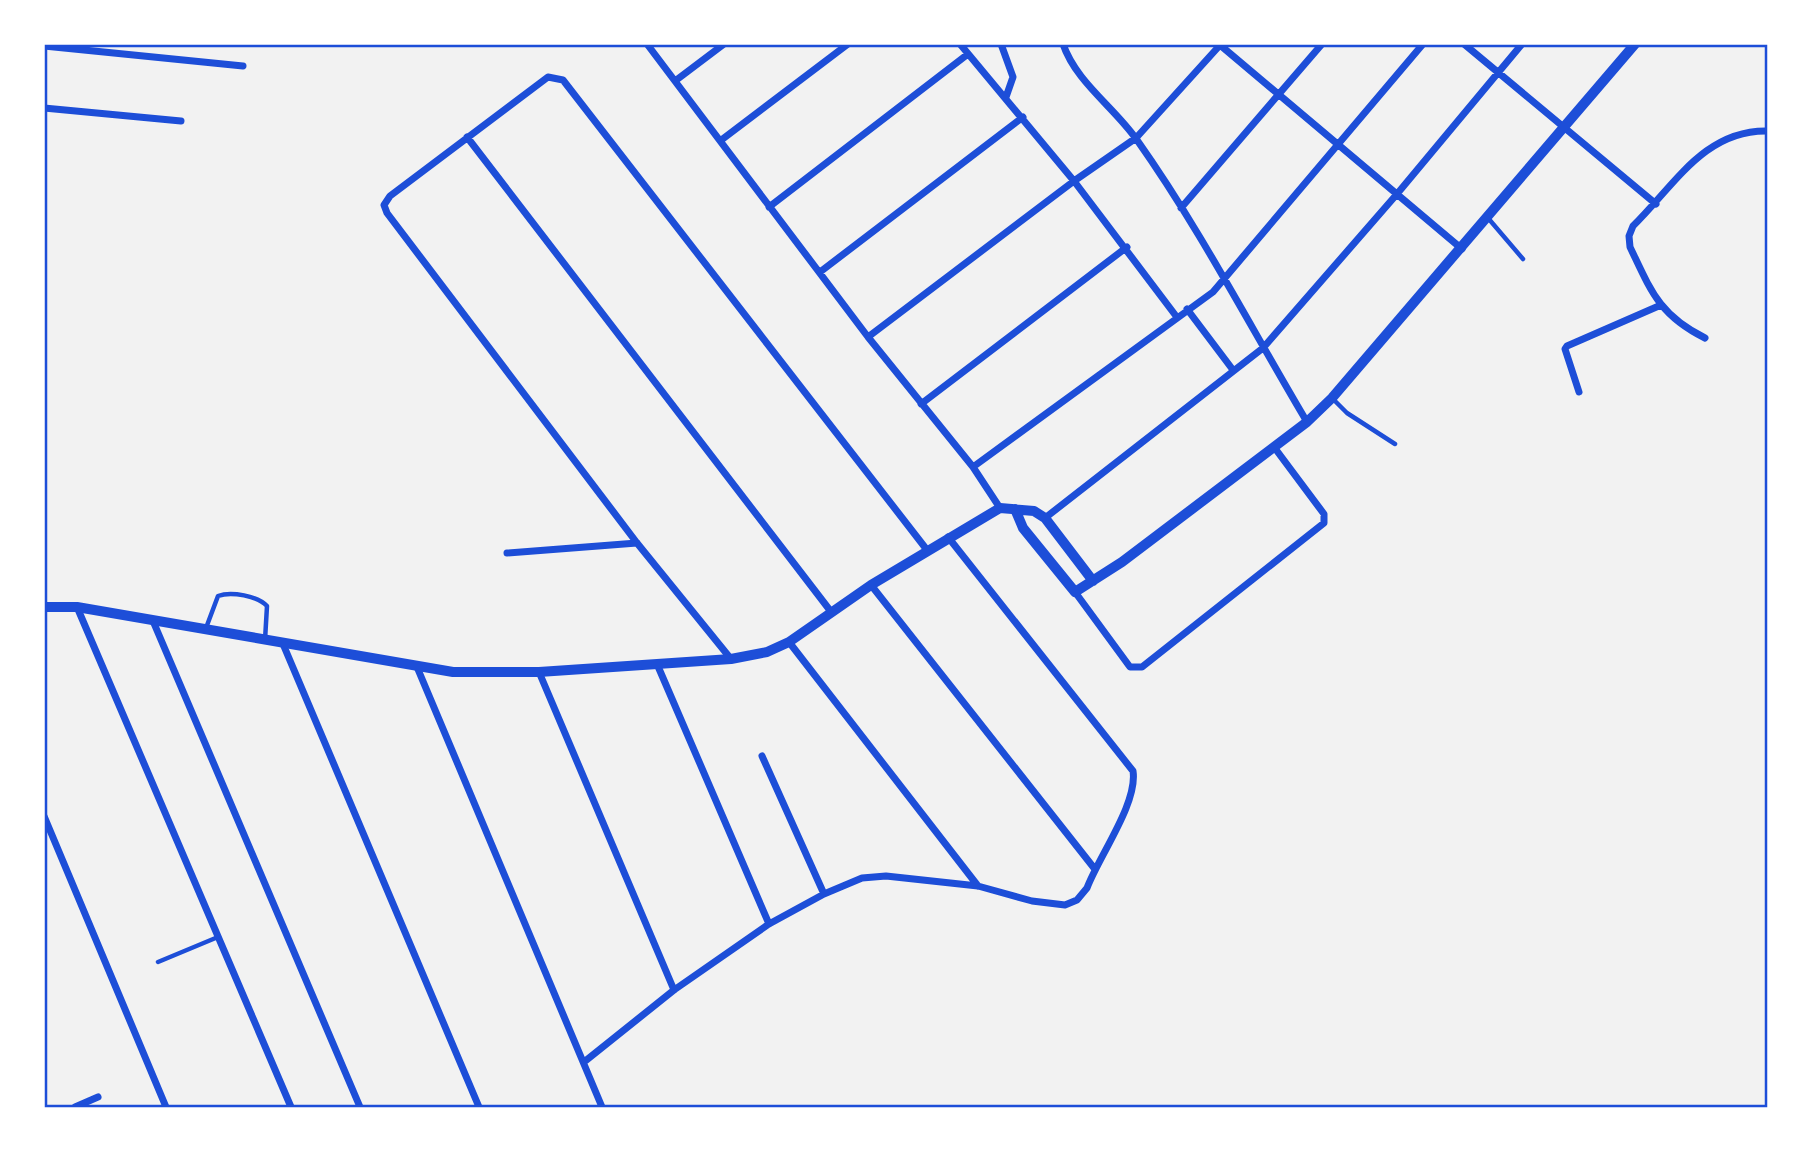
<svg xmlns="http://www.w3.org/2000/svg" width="1811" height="1151" viewBox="0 0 1811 1151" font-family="Lato,sans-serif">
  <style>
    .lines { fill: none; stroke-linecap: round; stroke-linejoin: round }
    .service { stroke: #1d4ed8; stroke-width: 4.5 }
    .minor { stroke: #1d4ed8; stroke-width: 7 }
    .tertiary { stroke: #1d4ed8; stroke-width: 10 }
    .neatline { fill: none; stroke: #1d4ed8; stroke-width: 2.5 }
  </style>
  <rect width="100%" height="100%" fill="#f2f2f2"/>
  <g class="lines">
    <!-- service -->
    <path class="service" d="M1488,218L1523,259
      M1333,399L1347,413L1395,444
      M206,628L218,596C231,591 258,596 267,606L265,640
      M158,962L218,937"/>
    <!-- minor -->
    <path class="minor" d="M647,44L868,337L973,467L1000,508
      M960,44L1074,181L1176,316
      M1001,44L1013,77L1006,97
      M1063,44C1076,82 1114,107 1137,140C1200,229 1251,328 1307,422
      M1464,44L1656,204
      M1220,45L1462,249
      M44,46L243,66
      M675,81L724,44
      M44,108L181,121
      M467,137L832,613
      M720,141L848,44
      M769,207L968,54
      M1181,208L1322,44
      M820,272L1023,117
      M1187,309L1233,370
      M868,337L1074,181L1136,138L1221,44
      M1705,338C1659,315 1651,291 1630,247L1629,236L1633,226C1674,186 1704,130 1767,131
      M1579,392L1565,349L1567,346L1661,305
      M921,404L1127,247
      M973,467L1213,292L1423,44
      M1045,518L1263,348L1397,194L1522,44
      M507,553L637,543
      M871,585L1094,868
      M1075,592L1130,667H1142L1324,523V514L1274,447
      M77,607L291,1107
      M153,621L360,1107
      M789,642L978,886
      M283,644L479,1107
      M731,659L637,543L387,213L384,205L390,196L548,77L563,80L927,550
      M657,664L769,924
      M417,667L602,1107
      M539,672L674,990
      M762,756L824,894
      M44,816L166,1107
      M584,1062L674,990L769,924L824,894L862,878L886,876L978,886L1032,901L1065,905L1077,900L1087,888C1099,856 1138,803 1133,771L948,537
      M75,1107L98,1097"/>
    <!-- tertiary -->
    <path class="tertiary" d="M1015,509L1023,528L1075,592L1122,562L1307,422L1332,398L1635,44
      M44,607H77L453,672H539L731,659L767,652L789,642L871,585L1000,508L1034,511L1045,518L1093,581"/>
  </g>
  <!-- border -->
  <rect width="1811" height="1151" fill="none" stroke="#ffffff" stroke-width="91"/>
  <rect x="46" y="46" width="1720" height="1060" class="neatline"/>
</svg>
